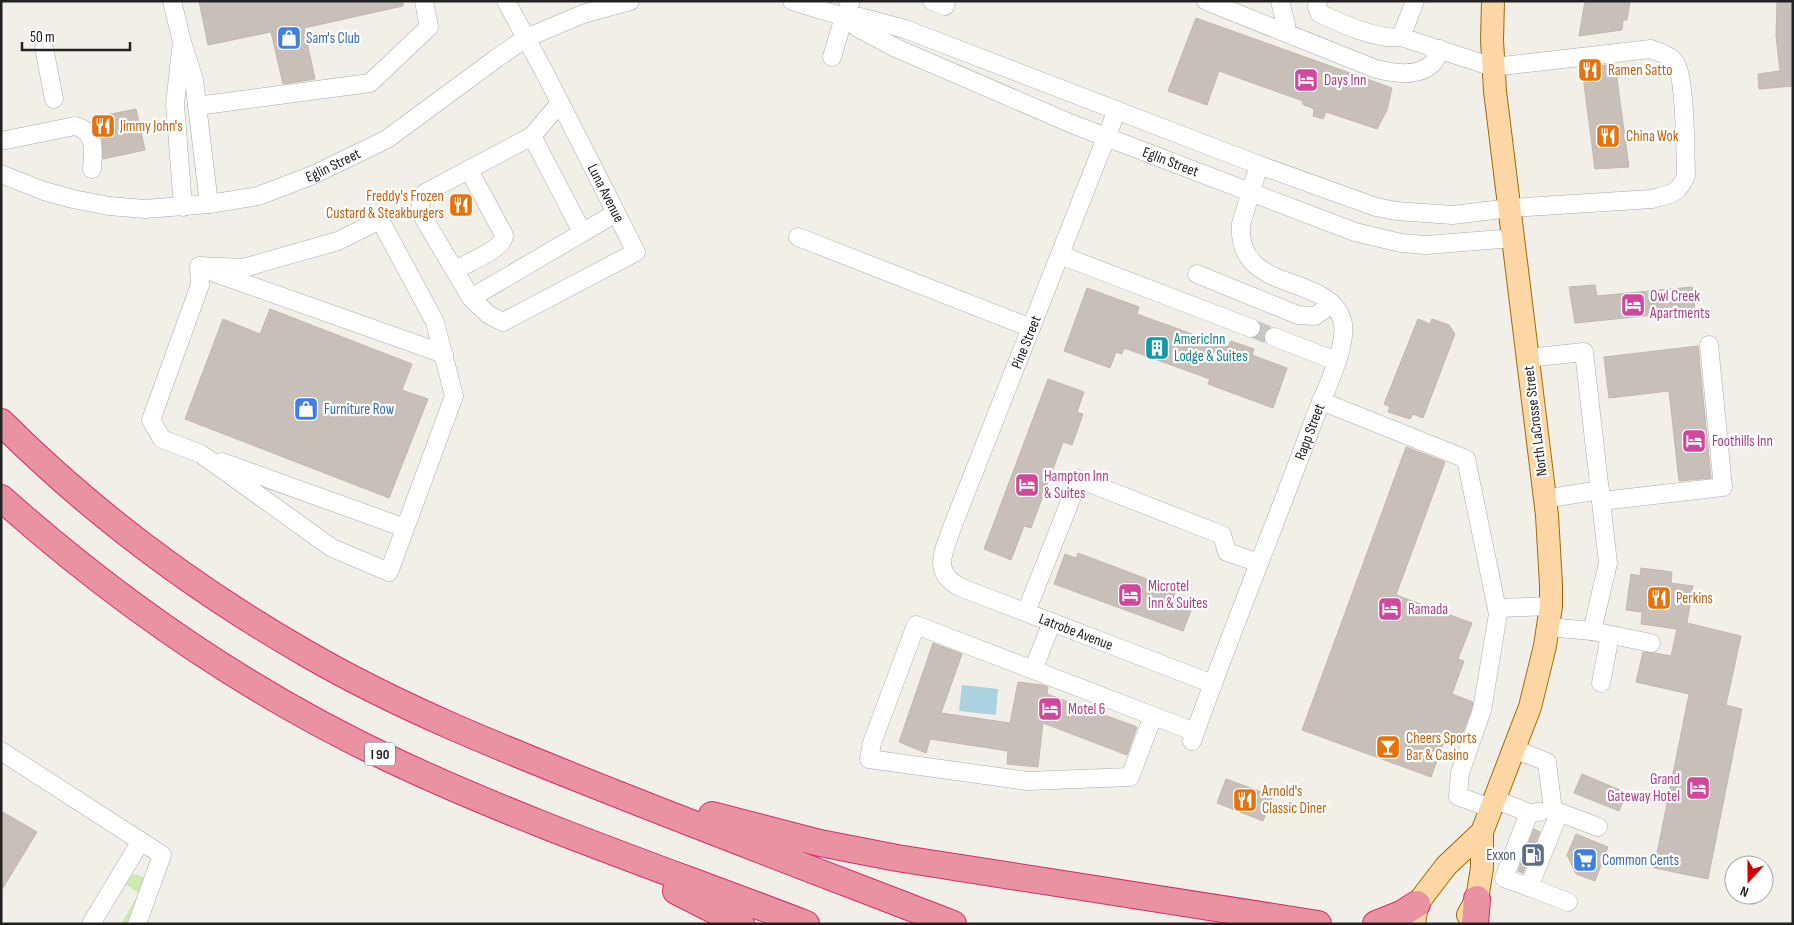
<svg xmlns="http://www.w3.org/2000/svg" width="1794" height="925" viewBox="0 0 1794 925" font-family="'Sofia Sans Condensed',sans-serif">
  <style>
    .grass { fill: #cdebb0 }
    .water { fill: #aad3df }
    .building { fill: #c7bfb8; stroke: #c4b6ab }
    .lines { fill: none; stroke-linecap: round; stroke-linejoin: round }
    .minor-tunnel { stroke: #c8c6c1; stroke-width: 18; stroke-dasharray: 18 9; stroke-linecap: butt }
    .minor-casing { stroke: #a9a9a9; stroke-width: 19 }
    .major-casing { stroke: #a06b00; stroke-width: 24 }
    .highway-casing { stroke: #dc2a67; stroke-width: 28 }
    .minor { stroke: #fff; stroke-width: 18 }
    .major { stroke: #fcd6a4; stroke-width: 22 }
    .highway { stroke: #e892a2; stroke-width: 26 }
    .labels { text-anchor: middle; stroke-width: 4.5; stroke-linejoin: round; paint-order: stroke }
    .shield { fill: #fff; stroke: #646464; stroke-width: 1 }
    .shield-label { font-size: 14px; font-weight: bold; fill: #222 }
    .shop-label { font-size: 15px; fill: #366cbe; stroke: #fff; text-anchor: start }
    .food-label { font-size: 15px; fill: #c56008; stroke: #fff; text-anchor: start }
    .hotel-label { font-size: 15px; fill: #b23c85; stroke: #fff; text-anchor: start }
    .street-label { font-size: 15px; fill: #222; stroke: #fff }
    .culture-label { font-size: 15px; fill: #0d838f; stroke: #fff; text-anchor: start }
    .service-label { font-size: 15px; fill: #4e5e75; stroke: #fff; text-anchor: end }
  </style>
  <rect width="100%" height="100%" fill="#f2efe9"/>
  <!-- grass -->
  <path class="grass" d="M130,873L142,876L145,879L129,924H121L139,893L122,882Z"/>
  <!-- water -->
  <path class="water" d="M962,685L998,689L996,715L959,711Z"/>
  <!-- building -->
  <path class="building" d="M199,1H403V6L304,28L315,79L283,84L271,32L208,45Z
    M1585,1H1630L1627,20H1623L1622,30L1579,36Z
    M1777,1H1793V86L1759,89L1758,74L1780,71L1776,36Z
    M1196,18L1392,88L1387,110L1377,129L1326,112L1323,119L1313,116L1314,109L1302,104L1303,101L1219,71L1207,105L1168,91Z
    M1615,64L1629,167L1595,169L1582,68Z
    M136,109L145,150L103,159L102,139L99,131L92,123L91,118Z
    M1595,285L1597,296L1692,287L1695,311L1575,323L1569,287Z
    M1087,288L1139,307L1137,314L1228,347L1231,341L1254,349L1252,355L1287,368L1273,408L1208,384L1210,379L1124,348L1122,354L1116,352L1110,368L1064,351Z
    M270,309L412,364L402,390L428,399L389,498L185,419L223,319L260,334Z
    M1418,319L1430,324L1432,319L1449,325L1455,334L1423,418L1413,414L1410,419L1388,412L1390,407L1384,404Z
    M1698,346L1711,478L1679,481L1669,391L1609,398L1604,357Z
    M1048,379L1084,392L1077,412L1083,414L1072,445L1063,442L1031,528L1024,526L1011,560L984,549Z
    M1406,447L1445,462L1396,595L1472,623L1458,659L1464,661L1452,694L1473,702L1472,707L1459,744L1445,739L1431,777L1302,730Z
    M1078,553L1176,590L1172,601L1192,608L1183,631L1054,584L1065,554L1076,558Z
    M1641,568L1672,572L1671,583L1693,586L1687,623L1741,636L1726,705L1742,709L1708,879L1654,868L1689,694L1636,682L1643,652L1655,653L1671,656L1677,629L1641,624L1642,612L1626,610L1631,574L1640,576Z
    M933,643L962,654L941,713L1010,723L1018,682L1042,685L1048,687L1047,694L1137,727L1127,755L1043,723L1038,767L1007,764L1008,751L930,739L926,753L899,742Z
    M1582,774L1627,793L1619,811L1574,793Z
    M1226,779L1273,796L1263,821L1217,803Z
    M1,811L37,832L1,891Z
    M1534,829L1540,832L1523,873L1518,871Z
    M1576,834L1608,847L1595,881L1576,874L1567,855Z"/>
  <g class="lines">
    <!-- minor-tunnel -->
    <path class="minor-tunnel" d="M1251,328L1274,337"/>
    <defs>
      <g id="minor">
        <path d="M172,1L182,42L194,80L209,204"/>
        <path d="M792,1L844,17H860L905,29L1259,165L1376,207L1396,211L1453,215L1510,208L1652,199C1671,194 1679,194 1686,175C1685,153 1686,77 1675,62C1670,55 1658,52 1651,49L1493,67L1401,37C1379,41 1340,23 1319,13L1317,7L1318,1"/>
        <path d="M932,1L945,6L946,1"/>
        <path d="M1206,1L1376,69C1394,73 1417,78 1433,63C1436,60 1438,54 1440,49"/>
        <path d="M1280,1L1286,25V33"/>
        <path id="s1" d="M844,17L858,28L896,48L1072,124L1355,232L1401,243L1426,245L1514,238"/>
        <path d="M1401,37L1415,1"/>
        <path d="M44,48L54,99"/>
        <path d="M181,50L175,104L183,207"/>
        <path d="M832,57L844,17L851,1"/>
        <path d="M197,106L370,83L429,27L424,1"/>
        <path id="s2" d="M1117,110L953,525C944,551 930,573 962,588L1213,684"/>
        <path d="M532,136L560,103"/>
        <path d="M6,140L75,126C97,132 93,150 92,169"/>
        <path id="s3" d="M1,174L44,191L73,199L109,206L145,209L209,204L258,196L313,175L387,139L497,58L526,38L583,14L630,1"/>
        <path d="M380,220L435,322L454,396L389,572L332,548L201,454L162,439L151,420L200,285L199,266L243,268L338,241Z"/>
        <path d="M582,232L532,136L425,193L421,200L420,212L471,298L616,213"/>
        <path d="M798,237L1031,328"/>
        <path d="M1060,255L1251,328"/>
        <path d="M455,270C467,263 504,249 504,235L469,170"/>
        <path d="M215,273L444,354"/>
        <path d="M1197,274L1298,315L1315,316L1332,304"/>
        <path d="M471,298L489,315L503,322L636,252L546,75L506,1"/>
        <path d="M1274,337L1336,361"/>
        <path d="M1528,358L1584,352L1608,563L1592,631L1548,627"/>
        <path d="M1321,401L1466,459L1498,614L1482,710L1460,773L1458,796L1490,808"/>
        <path d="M222,462L405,528"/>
        <path d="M1544,499L1600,490"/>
        <path d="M1602,501L1723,487L1709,345"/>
        <path d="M1497,608L1551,606"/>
        <path d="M1026,612L1079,479L1222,535L1227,552L1259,563"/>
        <path d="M1592,631L1651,643"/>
        <path d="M1033,670L1052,622"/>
        <path d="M1601,683L1610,635"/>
        <path d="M1153,716L1130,777L1028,781L869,759L872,743L916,625L1195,732"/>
        <path id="s4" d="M1192,741C1230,634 1274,528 1313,422C1322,398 1347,348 1343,324C1333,271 1236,297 1241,224L1259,165"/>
        <path d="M1514,749L1547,762L1553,810L1598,827"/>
        <path d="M1,751L162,855L137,924"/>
        <path d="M1494,799L1529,813L1540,812"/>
        <path d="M1529,813L1504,878L1529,887L1559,813"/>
        <path d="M1529,887L1568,902"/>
        <path d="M91,924L141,841"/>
      </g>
      <path id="major" d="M1468,915L1477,899L1482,868V832L1530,707L1545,646L1551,606V585L1547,515L1495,91L1492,40L1493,1
        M1414,924L1417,904L1446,866L1482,832"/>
      <path id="highway" d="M1,422C92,513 197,591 309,655C401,708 499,747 597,786C715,833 834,878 953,924
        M1,498C119,603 251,694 394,761C528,824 668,871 806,924
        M712,815L820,843L897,858L1318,924
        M676,891L741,924
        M1376,924L1401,914L1417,904
        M1475,924L1477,899"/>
    </defs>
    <!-- minor casing -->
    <use href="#minor" class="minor-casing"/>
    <!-- major casing -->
    <use href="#major" class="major-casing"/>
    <!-- highway casing -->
    <use href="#highway" class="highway-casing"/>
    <!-- minor -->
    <use href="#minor" class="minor"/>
    <!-- major -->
    <use href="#major" class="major"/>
    <!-- highway -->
    <use href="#highway" class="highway"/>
  </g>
  <!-- icons -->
  <defs>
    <symbol id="shop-square" viewBox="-11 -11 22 22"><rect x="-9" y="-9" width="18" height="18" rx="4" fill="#3f7fe0" stroke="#fff"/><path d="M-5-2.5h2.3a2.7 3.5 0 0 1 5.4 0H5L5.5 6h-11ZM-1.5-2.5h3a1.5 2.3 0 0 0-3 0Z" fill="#fff"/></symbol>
    <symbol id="restaurant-square" viewBox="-11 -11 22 22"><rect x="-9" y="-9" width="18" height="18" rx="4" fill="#e8710a" stroke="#fff"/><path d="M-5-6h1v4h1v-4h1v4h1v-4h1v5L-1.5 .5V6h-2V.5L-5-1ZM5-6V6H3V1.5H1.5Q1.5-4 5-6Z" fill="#fff"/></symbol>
    <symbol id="hotel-square" viewBox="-11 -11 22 22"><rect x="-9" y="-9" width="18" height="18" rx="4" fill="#d1479c" stroke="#fff"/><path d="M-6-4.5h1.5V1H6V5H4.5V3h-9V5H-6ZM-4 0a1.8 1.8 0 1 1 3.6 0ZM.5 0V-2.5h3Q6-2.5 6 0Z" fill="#fff"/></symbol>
    <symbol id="building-square" viewBox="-11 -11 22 22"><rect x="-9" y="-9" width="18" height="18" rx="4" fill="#0f9aa8" stroke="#fff"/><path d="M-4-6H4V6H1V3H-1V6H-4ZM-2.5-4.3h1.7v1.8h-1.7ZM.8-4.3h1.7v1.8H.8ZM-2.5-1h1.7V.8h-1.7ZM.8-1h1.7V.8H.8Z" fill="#fff"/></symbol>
    <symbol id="bar-square" viewBox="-11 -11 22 22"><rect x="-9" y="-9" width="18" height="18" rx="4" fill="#e8710a" stroke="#fff"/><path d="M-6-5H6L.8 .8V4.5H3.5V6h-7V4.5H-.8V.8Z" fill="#fff"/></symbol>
    <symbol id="fuel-square" viewBox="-11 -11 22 22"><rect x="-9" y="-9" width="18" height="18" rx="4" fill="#5c6f8a" stroke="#fff"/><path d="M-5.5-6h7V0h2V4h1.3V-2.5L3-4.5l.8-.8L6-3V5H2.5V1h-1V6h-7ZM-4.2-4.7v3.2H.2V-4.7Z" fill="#fff"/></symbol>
    <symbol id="supermarket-square" viewBox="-11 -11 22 22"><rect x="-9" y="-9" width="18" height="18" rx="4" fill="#3f7fe0" stroke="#fff"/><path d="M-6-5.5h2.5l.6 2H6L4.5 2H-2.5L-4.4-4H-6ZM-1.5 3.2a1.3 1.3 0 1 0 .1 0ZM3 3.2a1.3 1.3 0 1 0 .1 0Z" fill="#fff"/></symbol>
  </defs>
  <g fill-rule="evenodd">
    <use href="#shop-square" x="275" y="24" width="28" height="28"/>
    <use href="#restaurant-square" x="1576" y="56" width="28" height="28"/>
    <use href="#hotel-square" x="1292" y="66" width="28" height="28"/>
    <use href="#restaurant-square" x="89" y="112" width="28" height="28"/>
    <use href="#restaurant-square" x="1594" y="122" width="28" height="28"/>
    <use href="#restaurant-square" x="447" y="191" width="28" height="28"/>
    <use href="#hotel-square" x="1619" y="291" width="28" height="28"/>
    <use href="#building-square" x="1143" y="334" width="28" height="28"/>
    <use href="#shop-square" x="292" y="395" width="28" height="28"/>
    <use href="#hotel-square" x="1680" y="427" width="28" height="28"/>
    <use href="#hotel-square" x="1013" y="471" width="28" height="28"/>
    <use href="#hotel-square" x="1116" y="581" width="28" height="28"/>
    <use href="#restaurant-square" x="1645" y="584" width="28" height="28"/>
    <use href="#hotel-square" x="1376" y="595" width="28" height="28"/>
    <use href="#hotel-square" x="1036" y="695" width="28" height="28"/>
    <use href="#bar-square" x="1374" y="733" width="28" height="28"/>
    <use href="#hotel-square" x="1684" y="774" width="28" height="28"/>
    <use href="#restaurant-square" x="1231" y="786" width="28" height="28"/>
    <use href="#fuel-square" x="1519" y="841" width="28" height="28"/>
    <use href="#supermarket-square" x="1571" y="846" width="28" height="28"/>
  </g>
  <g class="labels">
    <!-- shield labels -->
    <rect class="shield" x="365" y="742.5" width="30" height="23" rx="4"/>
    <g class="shield-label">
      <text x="380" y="759">I 90</text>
    </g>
    <!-- shop labels -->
    <g class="shop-label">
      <text x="306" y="43">Sam's Club</text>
      <text x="324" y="414">Furniture Row</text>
      <text x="1602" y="865">Common Cents</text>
    </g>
    <!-- food labels -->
    <g class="food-label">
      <text x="1608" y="75">Ramen Satto</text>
      <text x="120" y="131">Jimmy John's</text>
      <text x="1626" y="141">China Wok</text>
      <text x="444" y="201" text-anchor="end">Freddy's Frozen<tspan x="444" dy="17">Custard &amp; Steakburgers</tspan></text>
      <text x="1676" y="603">Perkins</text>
      <text x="1406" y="743">Cheers Sports<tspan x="1406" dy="17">Bar &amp; Casino</tspan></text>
      <text x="1262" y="796">Arnold's<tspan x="1262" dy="17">Classic Diner</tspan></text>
    </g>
    <!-- hotel labels -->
    <g class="hotel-label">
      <text x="1324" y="85">Days Inn</text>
      <text x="1650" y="301">Owl Creek<tspan x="1650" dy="17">Apartments</tspan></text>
      <text x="1712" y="446">Foothills Inn</text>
      <text x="1044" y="481">Hampton Inn<tspan x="1044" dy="17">&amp; Suites</tspan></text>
      <text x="1148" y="591">Microtel<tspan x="1148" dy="17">Inn &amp; Suites</tspan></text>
      <text x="1408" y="614">Ramada</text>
      <text x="1068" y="714">Motel 6</text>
      <text x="1680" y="784" text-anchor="end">Grand<tspan x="1680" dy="17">Gateway Hotel</tspan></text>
    </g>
    <!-- street labels -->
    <g class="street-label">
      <text dy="5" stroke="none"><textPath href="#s1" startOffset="358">Eglin Street</textPath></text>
      <text dy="5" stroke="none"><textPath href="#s3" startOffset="344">Eglin Street</textPath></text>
      <text transform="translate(606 193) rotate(63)" y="5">Luna Avenue</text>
      <text transform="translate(1026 342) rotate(-68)" y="5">Pine Street</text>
      <text transform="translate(1535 421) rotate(-97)" y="5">North LaCrosse Street</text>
      <text dy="5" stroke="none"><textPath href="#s4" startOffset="331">Rapp Street</textPath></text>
      <text dy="5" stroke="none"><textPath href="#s2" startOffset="642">Latrobe Avenue</textPath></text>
    </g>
    <!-- culture labels -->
    <g class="culture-label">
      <text x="1174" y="344">AmericInn<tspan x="1174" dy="17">Lodge &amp; Suites</tspan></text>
    </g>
    <!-- service labels -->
    <g class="service-label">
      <text x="1516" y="860">Exxon</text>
    </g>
  </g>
  <!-- border -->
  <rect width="1794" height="925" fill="none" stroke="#222222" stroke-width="5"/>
  <!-- north arrow -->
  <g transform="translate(1749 880) rotate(201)"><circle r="24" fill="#ffffff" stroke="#a7a7a7"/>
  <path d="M0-4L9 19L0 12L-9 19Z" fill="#d40000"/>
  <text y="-8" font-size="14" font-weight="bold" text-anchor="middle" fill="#222222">N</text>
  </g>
  <!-- scale -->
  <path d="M22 42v8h108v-8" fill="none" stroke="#222222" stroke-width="2.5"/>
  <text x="30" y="42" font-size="15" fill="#222222" stroke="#ffffff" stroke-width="4" paint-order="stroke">50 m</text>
</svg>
